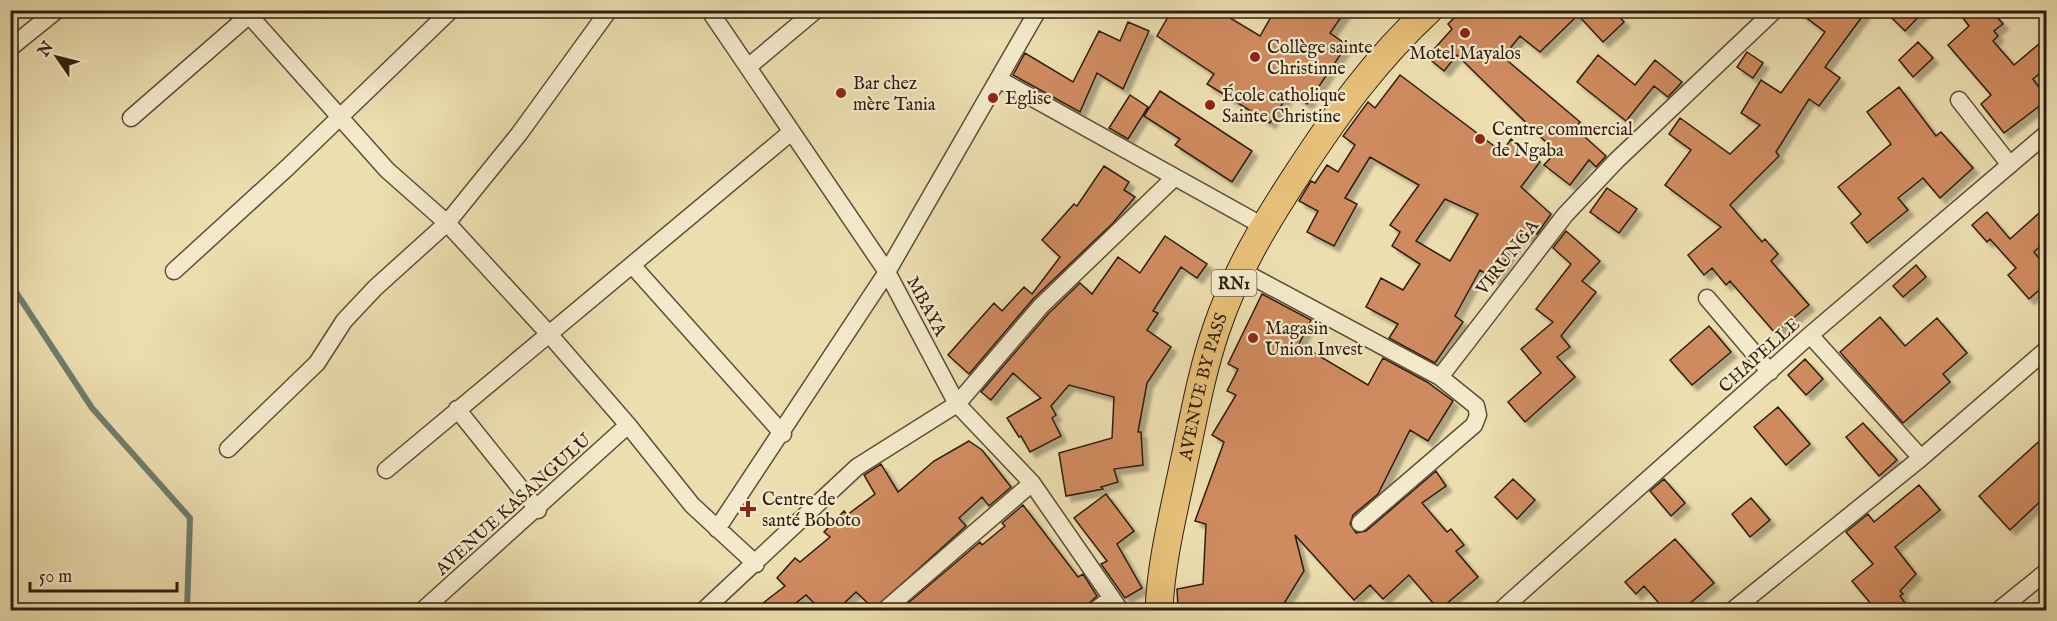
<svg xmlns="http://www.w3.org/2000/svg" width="2057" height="621" viewBox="0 0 2057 621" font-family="'IM FELL English',serif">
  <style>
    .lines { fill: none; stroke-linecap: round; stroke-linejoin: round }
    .stream { stroke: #6f7d6e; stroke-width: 6 }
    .building { fill: #cf8b5f; stroke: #2f1e0f; stroke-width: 1.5; fill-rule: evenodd; filter: url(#shadow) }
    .minor-casing { stroke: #5e4e37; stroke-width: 19 }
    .trunk-casing { stroke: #2f1e0f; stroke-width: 29 }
    .minor { stroke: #f3eacb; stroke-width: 16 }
    .trunk { stroke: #e6bf78; stroke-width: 27 }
    .poi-dot { fill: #8f2418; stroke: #f3eacb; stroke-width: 2 }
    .labels { text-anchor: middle; stroke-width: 4.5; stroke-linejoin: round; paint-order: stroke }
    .shield { fill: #f3eacb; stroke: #6a5b47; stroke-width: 1.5 }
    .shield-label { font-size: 16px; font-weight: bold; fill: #2f1e0f }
    .poi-label { font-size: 18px; fill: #2f1e0f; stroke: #f3eacb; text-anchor: start }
    .street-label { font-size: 18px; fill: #2f1e0f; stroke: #f3eacb }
  </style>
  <defs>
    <filter id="shadow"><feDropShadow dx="5.5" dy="5.5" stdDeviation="1.5" flood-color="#0004"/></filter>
  </defs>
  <rect width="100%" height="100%" fill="#ecdeaf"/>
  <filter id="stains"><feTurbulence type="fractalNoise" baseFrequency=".00333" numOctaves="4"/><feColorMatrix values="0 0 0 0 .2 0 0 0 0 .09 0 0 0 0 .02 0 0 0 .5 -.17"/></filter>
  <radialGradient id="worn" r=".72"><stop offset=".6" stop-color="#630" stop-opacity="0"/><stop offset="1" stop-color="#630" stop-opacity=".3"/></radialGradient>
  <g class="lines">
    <!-- stream -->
    <path class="stream" d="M10,283L92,408L190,518L187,610"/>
  </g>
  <!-- building -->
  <path class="building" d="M1172,10H1217L1260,36L1275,10H1346L1330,33L1347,45L1307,104L1290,92L1270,123L1207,84L1214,74L1157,36Z
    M1462,10H1613L1624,22L1603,42L1578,15L1540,52L1520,36L1503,57L1580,122L1575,128L1606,156L1596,167L1589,160L1570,185L1544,165L1556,152L1457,55L1444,71L1427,57L1452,29L1448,24Z
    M1796,10H1867L1825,67L1840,78L1819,106L1809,99L1776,152L1779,156L1730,205L1762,242L1765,239L1778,254L1771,261L1809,305L1775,333L1730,281L1726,285L1712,268L1704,275L1688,255L1721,227L1665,185L1691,150L1669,134L1680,118L1730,154L1760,125L1741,113L1761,80L1781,93L1825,32Z
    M1884,10H1925L1905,31Z
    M1957,10H1991L2003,24L1994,31L1998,36L1993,41L2014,65L2046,38V68L2033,79L2046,97V101L2004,133L1981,104L1991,95L1948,45L1969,26Z
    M1128,22L1149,31L1123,89L1097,73L1080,112L1013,75L1025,53L1073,82L1099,31L1120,41Z
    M1918,42L1933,58L1913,77L1899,60Z
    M1747,52L1763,63L1753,78L1737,67Z
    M1598,55L1635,85L1655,60L1682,82L1668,97L1654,86L1626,121L1577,82Z
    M1400,75L1502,152L1511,139L1540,162L1521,187L1551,214L1537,234L1535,232L1529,239L1522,233L1494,279L1480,270L1455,316L1463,322L1435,363L1389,338L1398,324L1366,307L1381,278L1403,290L1420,264L1392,246L1400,232L1390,225L1419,185L1370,157L1345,198L1357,204L1334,246L1307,232L1318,211L1299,201L1311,181L1315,183L1327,165L1338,172L1355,145L1343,136L1368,102L1375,108ZM1445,199L1478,214L1450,261L1416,241Z
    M1899,87L1936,136L1941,132L1973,168L1940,198L1923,178L1898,198L1908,210L1867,243L1851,223L1861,214L1838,187L1891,144L1867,112Z
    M1160,91L1252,151L1232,182L1175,145L1180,139L1144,116Z
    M1130,95L1148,107L1128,139L1109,128Z
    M1104,166L1129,182L1124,190L1135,197L1113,223L1033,299L969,374L948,355L994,303L1002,311L1024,287L1032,294L1060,257L1042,240L1074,204L1077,206Z
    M1607,188L1637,209L1619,233L1590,212Z
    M2046,207V241L2034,252L2046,267V284L2029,299L2008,275L2016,268L1990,239L1987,242L1972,225L1987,212L2010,239Z
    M1566,231L1600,261L1582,281L1596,292L1561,336L1570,347L1557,357L1575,377L1525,422L1508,402L1541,373L1521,349L1553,322L1536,309L1571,264L1553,248Z
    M1165,236L1207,264L1197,278L1181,267L1153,311L1158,313L1147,330L1171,347L1147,383L1138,432H1141L1143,465L1114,469L1118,482L1101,487L1103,489L1066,496L1059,453L1112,438L1114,397L1069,385L1051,406L1056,415L1052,418L1061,436L1030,452L1021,436L1019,437L1007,418L1041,398L1013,373L991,400L981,392L1049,313L1080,283L1092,294L1118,257L1140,273Z
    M1916,265L1926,277L1903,297L1893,286Z
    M1262,294L1311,320L1299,344L1368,385L1383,358L1427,382L1453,401L1428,441L1410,430L1378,494L1353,515L1350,524L1356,533L1366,531L1436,471L1446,486L1422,503L1447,532L1451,529L1464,545L1456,551L1478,577L1439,610L1409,575L1383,599L1370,585L1354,600L1295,535L1304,571L1280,610L1178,609L1177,589L1203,584L1206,524L1195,521L1224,442L1212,435L1236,395L1227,391L1238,369L1228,364Z
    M1880,317L1905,346L1937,318L1967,353L1943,374L1950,382L1903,423L1840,352Z
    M1709,326L1731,352L1692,385L1670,360Z
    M1805,359L1823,379L1806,395L1788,375Z
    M1778,407L1810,444L1786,465L1754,427Z
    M1863,423L1897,460L1879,476L1846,437Z
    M2046,435V496L2010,530L1979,496Z
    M969,441L982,450L1011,487L989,506L982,497L959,518L966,526L874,609L856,592L837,610H821L806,595L787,610H754L785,586L777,578L795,558L800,562L830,537L824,532L844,511L847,515L875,494L864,475L881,464L898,492L934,461Z
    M1513,479L1535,500L1517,519L1495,497Z
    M1664,479L1685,503L1671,516L1650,491Z
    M1919,485L1940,510L1895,547L1916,574L1900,591L1903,594L1900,596L1910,610H1876L1852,581L1873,564L1846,532L1868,514L1874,522Z
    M1106,494L1134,531L1117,544L1142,588L1125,598L1101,564L1107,561L1074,518Z
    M1751,498L1770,520L1750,537L1732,514Z
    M1023,505L1078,577L1083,574L1097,596L1087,605L1078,610H913L907,604L980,542L982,545L1005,526L1002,523Z
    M1675,539L1714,583L1682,610H1665L1644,586L1636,594L1625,582Z"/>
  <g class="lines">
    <defs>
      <path id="minor" d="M709,10L887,272L957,404L1032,483L1120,610
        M249,15L387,170L447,223L549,334L628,425L692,505L756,564
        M10,48L57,10
        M748,67L816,10
        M1000,80L1263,226
        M1959,100L2010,165
        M131,118L255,10
        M632,265L783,434
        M1240,270L1440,377L1565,215L1617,160L1775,10
        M174,271L288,167L451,10
        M1707,298L1770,372
        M1810,335L1921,458
        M457,409L538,510
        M228,449L317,363L344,321L375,288L447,223L519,134L609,10
        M386,470L790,133
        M1360,523L1474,425L1478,415L1476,406L1440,377
        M717,529L887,272L1038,10
        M423,610L628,425
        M704,610L857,467L957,404L1041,306L1174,178
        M885,610L1032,483
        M1096,610L1112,598
        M1501,610L1810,335L2046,134
        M1733,610L1921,458L2046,350
        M1999,610L2046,572"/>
      <g id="trunk">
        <path id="s1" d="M1159,610C1161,562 1173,515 1183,467C1193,421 1201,374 1216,330C1235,273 1265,223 1298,173C1337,113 1376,59 1429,10"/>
      </g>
    </defs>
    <!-- minor casing -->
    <use href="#minor" class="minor-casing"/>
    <!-- trunk casing -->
    <use href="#trunk" class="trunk-casing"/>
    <!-- minor -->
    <use href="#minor" class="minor"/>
    <!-- trunk -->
    <use href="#trunk" class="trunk"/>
  </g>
  <!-- markers -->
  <g class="poi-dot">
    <circle cx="1465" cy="33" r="6"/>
    <circle cx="1255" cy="57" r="6"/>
    <circle cx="841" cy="93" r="6"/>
    <circle cx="993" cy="98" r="6"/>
    <circle cx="1210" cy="105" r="6"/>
    <circle cx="1480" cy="139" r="6"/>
    <circle cx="1253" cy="338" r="6"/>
    <path d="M745 500h6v6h6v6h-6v6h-6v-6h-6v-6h6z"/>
  </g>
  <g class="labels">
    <!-- shield labels -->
    <rect class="shield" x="1211.5" y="270" width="45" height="26" rx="4.5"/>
    <g class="shield-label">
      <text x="1234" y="289">RN1</text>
    </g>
    <!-- poi labels -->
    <g class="poi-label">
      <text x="1267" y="53">Collège sainte<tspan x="1267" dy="21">Christinne</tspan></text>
      <text x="1465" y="59" text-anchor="middle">Motel Mayalos</text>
      <text x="853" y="89">Bar chez<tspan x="853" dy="21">mère Tania</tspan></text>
      <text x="1222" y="101">École catholique<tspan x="1222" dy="21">Sainte Christine</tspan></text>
      <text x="1005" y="104">Eglise</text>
      <text x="1492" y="135">Centre commercial<tspan x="1492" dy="21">de Ngaba</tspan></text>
      <text x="1265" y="334">Magasin<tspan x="1265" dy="21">Union Invest</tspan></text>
      <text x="762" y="505">Centre de<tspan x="762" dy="21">santé Boboto</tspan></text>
    </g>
    <!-- street labels -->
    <g class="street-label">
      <text transform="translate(1507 257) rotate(-52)" y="6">VIRUNGA</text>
      <text transform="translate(927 306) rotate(62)" y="6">MBAYA</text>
      <text transform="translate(1759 355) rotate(-42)" y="6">CHAPELLE</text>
      <text dy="6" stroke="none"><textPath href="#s1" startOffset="228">AVENUE BY PASS</textPath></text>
      <text transform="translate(513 504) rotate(-42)" y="6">AVENUE KASANGULU</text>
    </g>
  </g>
  <!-- margin -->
  <rect width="2057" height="621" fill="none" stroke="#ecdeaf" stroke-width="36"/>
  <rect x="12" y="12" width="2033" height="597" fill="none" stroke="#2f1e0f" stroke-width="3"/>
  <rect x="18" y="18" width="2021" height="585" fill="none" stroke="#2f1e0f" stroke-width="1.5"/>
  <!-- north arrow -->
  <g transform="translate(57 57) rotate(305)" stroke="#f3eacb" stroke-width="4.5" paint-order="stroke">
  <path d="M0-4.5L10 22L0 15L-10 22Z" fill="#2f1e0f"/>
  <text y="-9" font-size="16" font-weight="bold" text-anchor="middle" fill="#2f1e0f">N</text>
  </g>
  <!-- scale -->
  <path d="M30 582v9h147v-9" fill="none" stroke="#2f1e0f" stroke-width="3"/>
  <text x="39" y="582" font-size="18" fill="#2f1e0f" stroke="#f3eacb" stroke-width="4.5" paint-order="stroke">50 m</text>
  <rect width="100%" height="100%" filter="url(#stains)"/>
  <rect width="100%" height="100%" fill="url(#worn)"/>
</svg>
